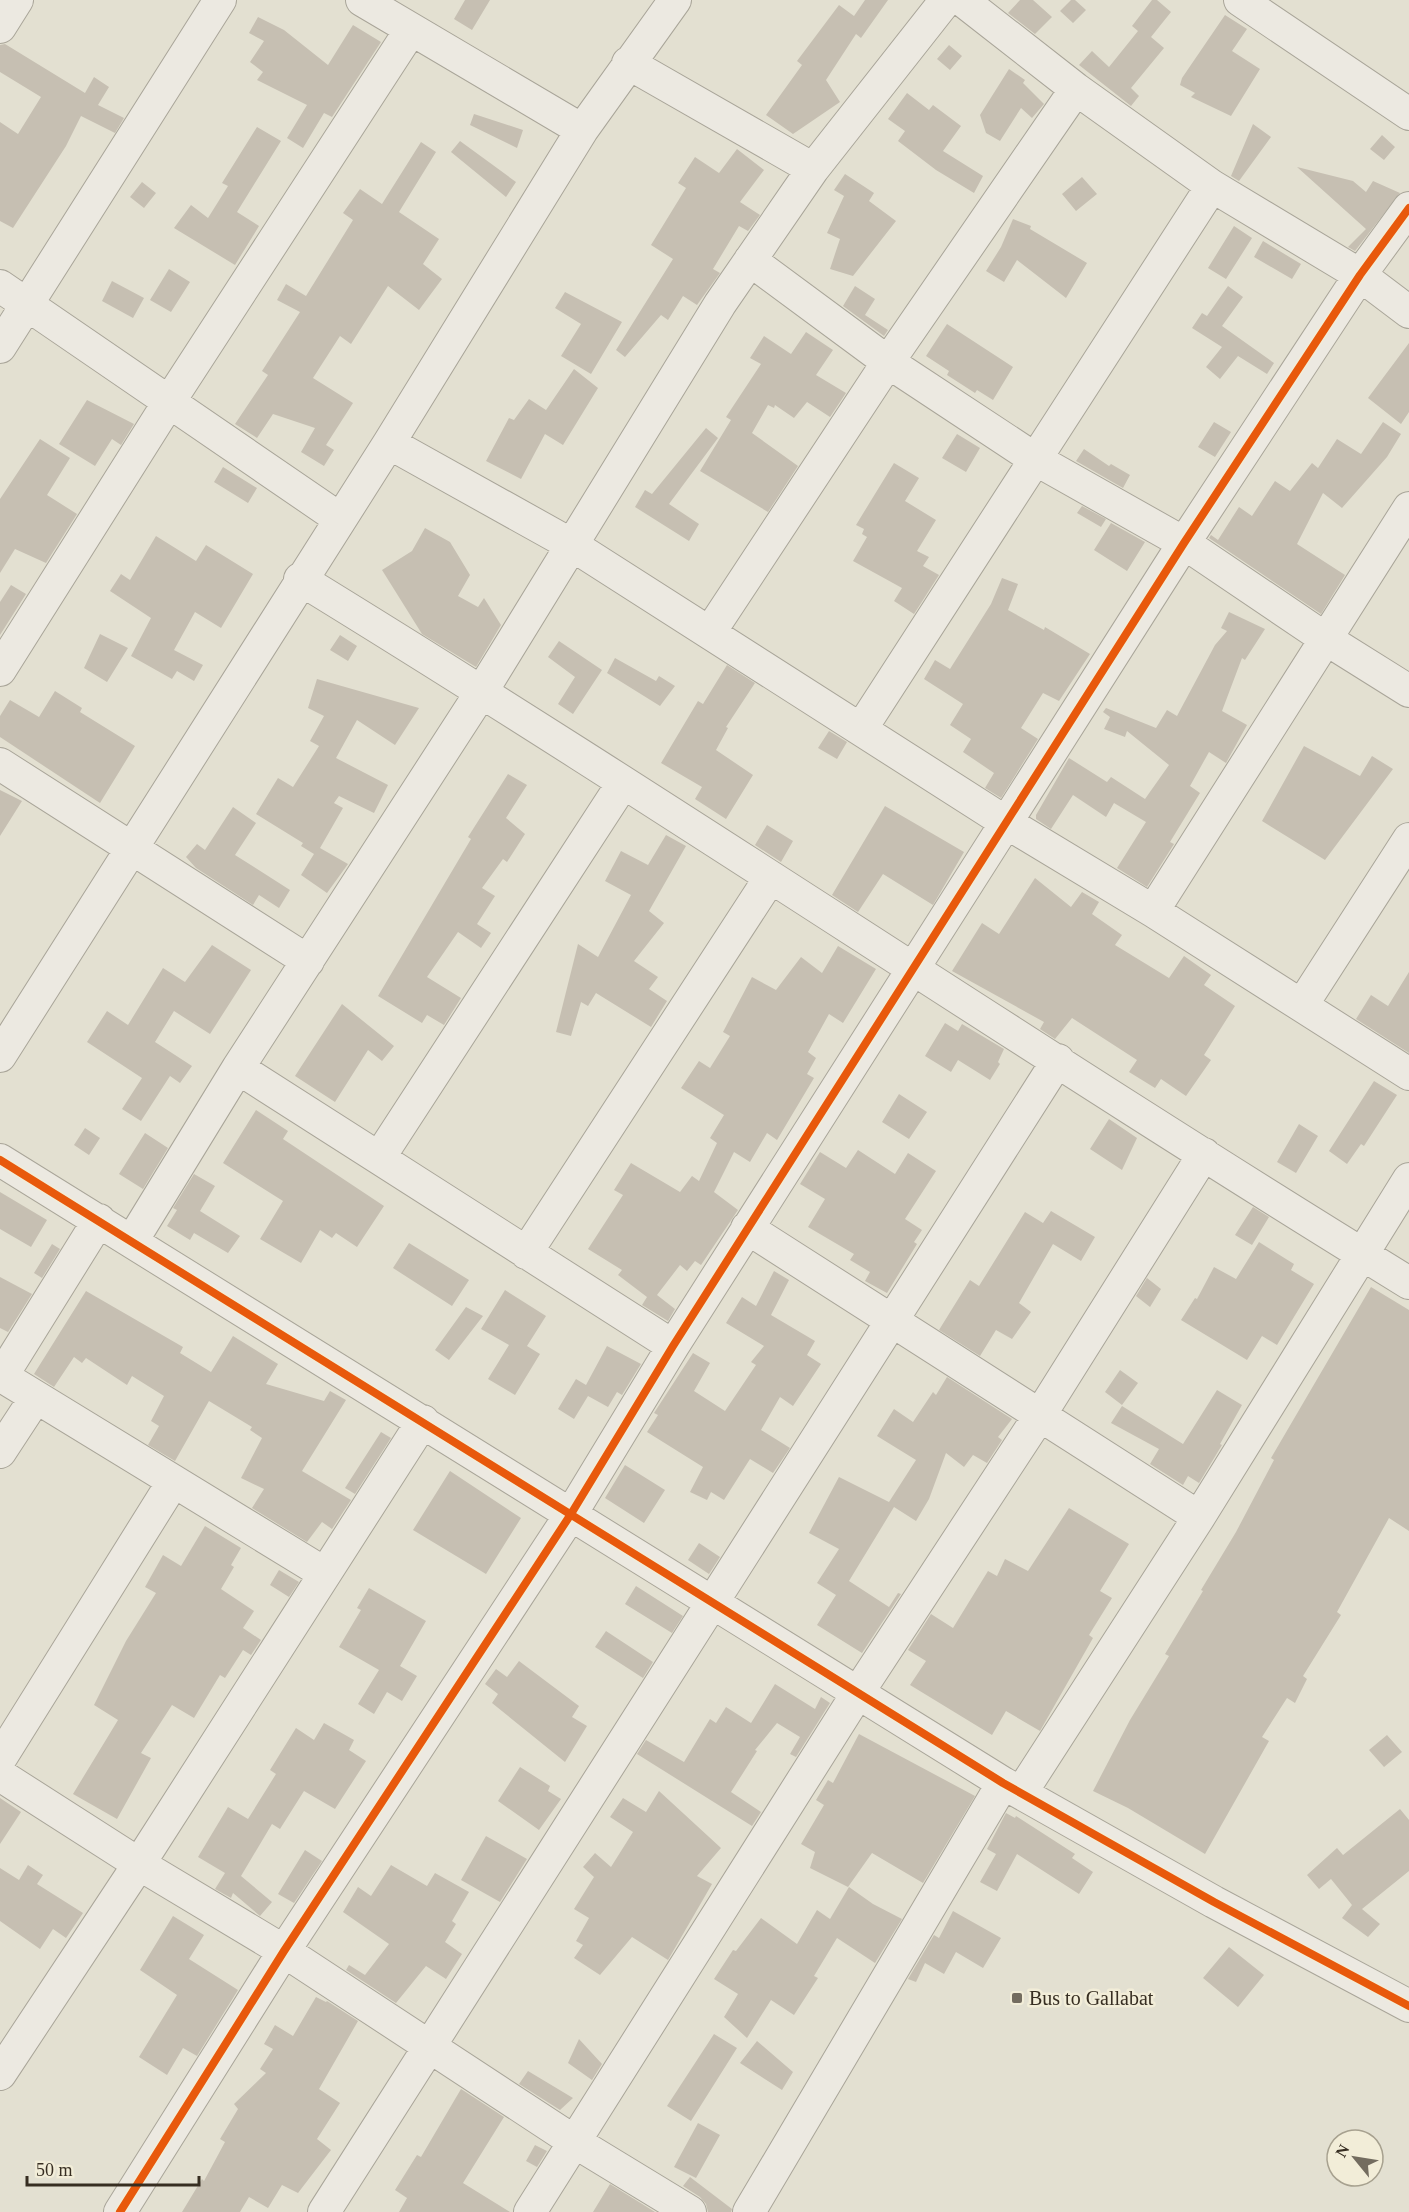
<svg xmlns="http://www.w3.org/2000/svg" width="1409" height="2212" viewBox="0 0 1409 2212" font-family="Georgia,serif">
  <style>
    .building { fill: #c6bfb2 }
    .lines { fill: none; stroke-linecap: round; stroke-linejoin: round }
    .minor-casing { stroke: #a9a599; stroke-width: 34 }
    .minor { stroke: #ece9e1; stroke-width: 32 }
    .cycleway-casing { stroke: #f2edd8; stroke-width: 11 }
    .cycleway { stroke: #e8590c; stroke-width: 8 }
    .poi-dot { fill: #736c5f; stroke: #f2edd8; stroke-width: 2 }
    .labels { text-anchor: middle; stroke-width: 5; stroke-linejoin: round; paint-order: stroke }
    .poi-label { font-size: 20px; fill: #372e22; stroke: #f2edd8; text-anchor: start }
  </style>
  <rect width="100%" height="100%" fill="#e3e0d1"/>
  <!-- building -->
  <path class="building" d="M465,0H490L472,30L454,19Z
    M865,0H888L861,38L856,34L826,80L840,102L793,134L766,115L802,65L797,61L839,5L854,16Z
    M1020,0H1033L1052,17L1035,34L1008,13Z
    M1071,0H1075L1086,10L1073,23L1060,11Z
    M1152,0H1157L1171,12L1151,37L1164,48L1131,88L1139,96L1131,106L1079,65L1092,51L1109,67L1138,31L1132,26Z
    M1225,15L1247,29L1232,51L1260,69L1231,116L1191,97L1195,93L1180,85L1182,78Z
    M258,17L284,30L328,65L353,25L381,42L332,117L324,113L303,148L287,138L307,105L257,80L263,72L250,62L264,41L249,33Z
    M5,44L85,93L94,77L109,87L98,105L124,118L115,133L81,116L66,146L13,228L0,221V122L18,134L41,97L0,72V45Z
    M949,45L962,56L950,70L937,59Z
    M1009,69L1025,80L1023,83L1044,104L1032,118L1021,108L1000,141L986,133L980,115Z
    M907,93L929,110L933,105L961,126L943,151L983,176L974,193L936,170L898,141L905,131L888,119Z
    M474,114L523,130L517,148L470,125Z
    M1253,124L1271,137L1239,181L1231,176Z
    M257,127L281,141L237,212L259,226L235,265L174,228L191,205L208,218L228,186L222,183Z
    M1382,135L1395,147L1384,160L1370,149Z
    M460,141L516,182L506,197L451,152Z
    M421,142L436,152L399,212L439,239L423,264L442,279L419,310L388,286L351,344L340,336L313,378L353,403L326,445L334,450L324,466L301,452L315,428L273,414L257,438L235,424L268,375L262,371L300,312L277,300L286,284L306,296L353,220L343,213L360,189L382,204Z
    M737,149L764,170L740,202L760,215L748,231L739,226L713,269L720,273L697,305L683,296L668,320L661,315L625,357L616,350L673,259L651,245L686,188L678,183L695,157L719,173Z
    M1297,167L1353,181L1366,192L1373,181L1400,193L1355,251L1348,247L1366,229Z
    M845,174L874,193L869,201L896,221L853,276L830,269L840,239L827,233L844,196L834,190Z
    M1082,177L1097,194L1076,211L1062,194Z
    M142,182L156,193L144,208L130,197Z
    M1013,219L1031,226L1030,229L1087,263L1066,298L1017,260L1004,282L986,271L1001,247Z
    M1234,226L1252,238L1226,279L1208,268Z
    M1263,241L1301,264L1292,279L1254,257Z
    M169,269L190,282L171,312L150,300Z
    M112,281L144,298L133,318L102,301Z
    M855,286L875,299L865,315L888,330L884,336L843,306Z
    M1228,286L1243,297L1222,326L1274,363L1267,374L1238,356L1220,379L1206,367L1222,347L1192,328L1202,313L1207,316Z
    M565,292L622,322L591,374L561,356L581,324L555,308Z
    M947,324L1013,367L993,400L977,390L975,393L947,375L949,371L926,356Z
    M806,332L833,350L816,375L846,393L830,417L807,402L794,418L775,405L774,408L768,405L752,433L798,466L768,512L700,471L731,420L726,417L761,364L750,358L764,336L791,354Z
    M1409,343V412L1401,424L1368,398Z
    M574,369L598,388L563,445L545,434L521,479L486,461L509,418L514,420L529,399L546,410Z
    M87,400L134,424L121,445L112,439L95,466L59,444Z
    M1214,422L1231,432L1215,457L1198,447Z
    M1383,422L1401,434L1387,457L1342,508L1323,493L1297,544L1345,575L1321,614L1209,538L1211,535L1218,540L1239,507L1252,516L1275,481L1290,491L1312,463L1318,468L1337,439L1361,454Z
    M706,428L718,438L669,504L699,524L689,541L635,507L645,490L652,494Z
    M957,434L980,448L966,472L942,458Z
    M40,439L70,458L47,495L77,514L46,563L15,549L0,573V499Z
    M1084,449L1109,466L1111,464L1130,475L1123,488L1076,461Z
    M894,463L919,478L905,501L936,520L917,551L929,557L923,566L939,575L914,614L894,601L902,588L853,561L867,537L862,534L864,529L856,525Z
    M223,467L257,488L248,503L214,482Z
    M1082,506L1106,519L1101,527L1077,513Z
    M1111,523L1145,542L1127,571L1094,550Z
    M425,528L450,542L470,575L458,596L478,607L484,598L501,625L476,667L422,634L382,570L412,551Z
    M156,536L196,561L206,545L253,574L221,628L195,612L174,650L203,665L194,681L177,671L172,679L131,656L151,618L110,591L121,574L130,580Z
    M1002,578L1018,584L1008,610L1044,630L1045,627L1090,654L1059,701L1043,693L1021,728L1038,739L1001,798L985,788L994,773L963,752L971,739L950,725L963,704L924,679L935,660L950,669L991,604Z
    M11,585L26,594L0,635V602Z
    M1229,612L1265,629L1245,660L1242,658L1222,711L1247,725L1226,763L1209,752L1190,786L1200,793L1170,842L1174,844L1147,887L1117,868L1146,822L1114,803L1106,817L1073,795L1051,829L1036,819V815L1069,758L1107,782L1111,777L1145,799L1169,765L1127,731L1125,737L1104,729L1110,717L1103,712L1106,708L1156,728L1167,710L1177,716L1215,645L1227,631L1221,628Z
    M100,634L128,648L107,682L84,668Z
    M340,635L357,646L348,661L330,650Z
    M559,641L602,670L573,714L558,704L575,677L548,657Z
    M615,658L656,681L659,676L675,686L660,706L607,673Z
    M727,665L755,683L726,727L728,728L716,750L753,775L726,819L695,799L702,787L661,763L698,701L703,704Z
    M317,679L419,708L395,745L357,720L336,758L388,785L374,813L339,796L334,803L343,808L320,848L348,864L327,893L301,875L314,854L301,846L303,843L256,814L278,778L293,787L319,746L310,741L324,716L308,708Z
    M55,691L82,708L80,712L135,746L100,803L0,737V716L10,700L39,717Z
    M829,731L847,742L837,759L818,748Z
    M1304,746L1360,776L1372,756L1393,769L1325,860L1262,821Z
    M508,774L527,785L506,818L525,834L507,862L503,859L482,888L495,896L477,924L491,933L481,948L458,932L427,977L461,998L444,1025L427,1015L422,1023L378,996L471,839L468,837Z
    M0,790L22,801L0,836Z
    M885,806L964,852L933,905L883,874L858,912L832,895Z
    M233,807L256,823L235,855L290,890L279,908L259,895L253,905L196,868L186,857L197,844L205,850Z
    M767,825L793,841L781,862L755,845Z
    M666,835L686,846L649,911L664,923L634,961L658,977L649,989L667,1001L651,1027L596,993L588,1006L581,1002L571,1036L556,1032L578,944L598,957L631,895L605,881L621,851L648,865Z
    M1035,878L1071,907L1082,892L1099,902L1092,914L1122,935L1115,945L1169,978L1184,956L1211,975L1204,985L1235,1006L1204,1055L1211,1060L1186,1096L1161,1079L1155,1088L1129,1072L1137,1060L1072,1018L1055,1039L1040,1029L1044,1022L952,971L982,923L999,934Z
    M212,945L251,970L210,1034L174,1011L155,1042L192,1066L180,1083L170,1076L141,1121L122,1109L142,1078L87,1042L107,1011L128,1025L163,968L185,982Z
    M838,946L876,969L843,1023L829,1014L808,1052L816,1058L807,1074L814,1078L777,1140L767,1133L750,1162L734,1152L714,1192L738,1210L701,1265L695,1261L687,1271L680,1265L657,1295L675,1309L668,1321L642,1305L647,1297L618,1275L622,1270L588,1249L623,1195L614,1190L631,1163L680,1192L692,1176L699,1181L717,1143L710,1138L724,1115L681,1088L699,1061L710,1068L730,1036L723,1032L752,977L776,990L801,957L822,973Z
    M1409,972V1053L1356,1019L1371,995L1388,1006Z
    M342,1004L394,1046L382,1061L368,1050L335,1102L295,1076Z
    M945,1023L958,1031L962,1024L1004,1049L998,1062L1000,1064L990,1080L958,1060L951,1072L925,1056Z
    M1374,1081L1397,1095L1364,1146L1361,1144L1347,1164L1329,1151Z
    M899,1094L927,1112L909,1139L882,1122Z
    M256,1110L288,1131L283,1139L384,1206L357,1247L336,1233L332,1238L320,1230L301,1263L260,1239L283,1201L223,1163Z
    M1109,1119L1137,1138L1122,1170L1090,1149Z
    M1299,1124L1318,1136L1296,1173L1277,1162Z
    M85,1128L100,1138L89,1155L74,1145Z
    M145,1133L168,1148L143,1189L119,1174Z
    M858,1150L895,1174L908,1153L936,1171L905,1219L922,1230L914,1242L917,1244L887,1293L865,1281L870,1272L850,1260L854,1254L808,1227L825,1199L800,1184L820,1152L846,1168Z
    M194,1174L215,1186L200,1211L240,1236L228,1253L194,1233L190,1240L167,1226L177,1210L173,1208Z
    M0,1192L47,1220L31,1247L0,1229Z
    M1253,1207L1269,1217L1252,1245L1235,1235Z
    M1051,1211L1095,1237L1081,1261L1053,1244L1019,1303L1031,1312L1012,1339L996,1330L980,1356L939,1330L970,1280L979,1286L1025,1212L1043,1223Z
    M1259,1242L1294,1264L1291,1270L1314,1284L1277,1345L1262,1336L1247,1360L1181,1320L1195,1298L1197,1299L1214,1267L1236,1279Z
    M409,1243L469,1280L452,1306L393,1268Z
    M52,1244L60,1249L42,1278L34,1273Z
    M774,1271L789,1280L771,1315L815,1341L807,1355L821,1364L793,1406L780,1397L761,1430L790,1448L773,1473L750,1459L724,1500L711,1492L707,1500L690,1492L703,1467L647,1432L658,1415L654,1413L693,1353L710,1363L694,1391L725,1411L756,1365L751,1362L764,1346L726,1323L742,1297L756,1306Z
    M0,1277L32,1294L8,1332L0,1328Z
    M1147,1278L1161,1289L1150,1307L1136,1296Z
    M1371,1287L1409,1310V1531L1389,1518L1337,1612L1341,1615L1303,1676L1307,1679L1295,1703L1287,1698L1262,1737L1269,1741L1205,1854L1128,1808L1093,1791L1130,1720L1169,1656L1165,1654L1203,1591L1201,1590L1236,1532L1274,1460L1271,1458Z
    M505,1290L546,1316L527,1346L540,1354L515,1395L488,1379L509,1345L481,1329Z
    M86,1291L183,1347L180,1353L211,1372L233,1336L278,1364L266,1384L324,1401L330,1391L346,1400L302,1471L351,1500L332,1529L322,1522L307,1542L252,1508L264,1489L241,1478L262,1438L250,1430L252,1427L209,1401L175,1461L148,1445L159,1426L151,1421L164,1396L132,1376L127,1385L86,1358L82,1363L74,1357L54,1387L34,1374Z
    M466,1307L483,1316L449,1360L435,1350Z
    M607,1346L641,1364L622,1395L617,1392L608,1407L588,1396L574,1419L558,1409L576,1379L586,1385Z
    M1120,1370L1138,1383L1122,1405L1105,1392Z
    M947,1377L1012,1419L998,1437L1002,1440L987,1463L973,1455L964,1467L946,1453L929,1499L916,1521L894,1507L849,1581L889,1607L898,1593L901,1594L862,1653L817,1625L836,1595L817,1583L839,1549L809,1533L839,1477L889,1502L916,1460L877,1436L894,1409L913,1422L933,1392L936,1395Z
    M1217,1390L1242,1405L1220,1444L1222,1445L1199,1483L1188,1476L1183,1485L1150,1464L1159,1449L1111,1423L1122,1406L1183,1444Z
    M381,1432L391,1438L355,1494L345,1488Z
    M625,1465L665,1490L644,1523L605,1498Z
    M450,1471L521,1518L486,1574L413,1530Z
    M1069,1508L1129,1544L1100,1591L1112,1598L1089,1635L1093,1638L1040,1731L1006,1711L992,1735L910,1685L926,1661L908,1650L931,1614L953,1628L988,1571L997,1576L1005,1559L1028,1571Z
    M205,1526L241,1548L231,1565L234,1567L221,1589L254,1611L243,1628L261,1640L251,1655L243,1650L225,1678L220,1675L194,1718L172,1705L141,1753L151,1758L117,1819L73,1794L118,1720L94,1705L126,1641L156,1593L145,1587L163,1555L181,1566Z
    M699,1543L720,1557L709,1574L688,1560Z
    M279,1570L299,1582L289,1597L270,1585Z
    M636,1586L683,1616L672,1633L625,1604Z
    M369,1588L426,1621L400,1666L417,1676L402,1701L387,1692L374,1714L358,1704L379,1670L339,1647L361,1610L357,1608Z
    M606,1631L653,1662L643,1678L595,1647Z
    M519,1661L579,1706L572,1717L587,1726L565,1762L492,1703L498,1694L485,1684L496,1669L507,1677Z
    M775,1684L815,1709L821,1697L830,1703L796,1757L790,1754L800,1737L777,1723L755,1750L757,1751L731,1792L761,1812L752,1826L637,1754L646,1740L684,1762L710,1719L716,1723L726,1707L751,1723Z
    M324,1723L354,1740L349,1750L366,1761L335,1809L304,1791L280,1829L272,1824L241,1876L272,1902L260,1916L233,1893L231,1898L215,1889L225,1873L198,1857L228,1807L248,1819L276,1774L270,1770L296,1728L314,1740Z
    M859,1734L975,1796L923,1883L872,1853L848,1887L810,1868L815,1852L801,1844L824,1805L816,1800L828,1780L833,1783Z
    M1387,1735L1402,1752L1384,1767L1369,1750Z
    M520,1767L550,1786L548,1791L561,1799L539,1830L498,1801Z
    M659,1791L721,1848L697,1876L712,1884L668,1960L632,1937L600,1975L574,1958L583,1945L576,1941L589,1918L574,1909L594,1877L583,1867L595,1853L611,1867L633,1832L610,1817L623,1798L646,1812Z
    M0,1798L21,1812L0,1844Z
    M1400,1809L1409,1820V1871L1362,1909L1380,1924L1368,1937L1342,1918L1352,1905L1331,1879L1319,1889L1307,1875L1337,1848L1343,1855Z
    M1006,1813L1015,1818L1016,1816L1075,1854L1072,1858L1093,1872L1079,1894L1017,1854L997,1891L980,1882L996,1854L987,1849Z
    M486,1836L527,1859L500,1902L461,1880Z
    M305,1850L322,1861L294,1903L278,1894Z
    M28,1865L43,1875L37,1884L83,1913L66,1938L53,1929L40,1949L0,1921V1868L19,1880Z
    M391,1865L427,1886L435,1873L469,1892L452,1921L456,1924L445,1942L462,1954L446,1979L426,1966L396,2003L346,1970L349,1965L365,1975L389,1944L343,1912L358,1887L371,1896Z
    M849,1887L873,1904L902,1919L875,1963L837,1938L814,1976L818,1978L794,2015L771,2000L747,2038L724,2017L738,1994L714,1979L733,1950L736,1951L761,1918L797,1944L817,1910L830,1919Z
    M953,1911L1001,1938L983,1968L956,1952L944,1974L925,1963L916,1982L908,1979L934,1935L939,1938Z
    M173,1916L204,1935L189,1959L238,1990L197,2056L183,2048L167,2075L139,2057L177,1995L140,1970Z
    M1229,1947L1264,1975L1238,2007L1203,1978Z
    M316,1997L326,2002L327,2001L358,2021L319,2089L340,2103L317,2139L331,2150L298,2193L282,2185L268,2208L249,2197L240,2212H182L202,2179L204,2181L225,2142L220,2139L238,2109L234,2104L266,2073L260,2069L273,2049L264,2044L275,2025L293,2036Z
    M714,2034L737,2048L691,2121L667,2106Z
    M579,2039L602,2064L592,2080L568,2063Z
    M757,2041L793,2072L782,2090L740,2063Z
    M528,2071L573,2098L560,2110L519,2084Z
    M461,2089L504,2117L463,2183L510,2212H399L407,2198L395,2190L417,2155L421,2157Z
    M698,2123L720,2135L696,2178L674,2167Z
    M535,2145L547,2151L537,2167L526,2161Z
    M690,2177L732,2209L731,2212H708L706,2204L700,2197L683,2186Z
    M610,2184L655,2212H593Z"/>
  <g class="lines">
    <defs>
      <path id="minor" d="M362,0L582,130
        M962,0L1076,89L1212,186L1360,275L1409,312
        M1240,0L1409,114
        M0,27L17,0
        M628,63L813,169
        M750,260L888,362L1035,459L1184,543L1326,639L1409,691
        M0,286L340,519
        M0,347L220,0
        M389,443L572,545L1007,823L1153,911L1409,1074
        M300,579C673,808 1036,1054 1409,1283
        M710,632L888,362L1076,89
        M0,670L169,402L410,31
        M861,729L1212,186
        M0,764L308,961
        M1153,911L1409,508
        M1302,1005L1409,839
        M0,1056L389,443L582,130L675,0
        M238,1068L673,1346
        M379,1158L623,783
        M0,1160L1003,1783L1214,1902L1409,2006
        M747,1228L1199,1517
        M132,1241L238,1068L482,691L720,304L813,169L946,0
        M526,1253L770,878
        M0,1375L324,1573
        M2,1376L99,1220
        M0,1452L36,1397
        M0,1759L173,1482
        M0,1775L139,1864L284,1951L575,2142L690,2212
        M1021,1793L1199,1517L1409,1179
        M0,2074L139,1864L423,1421
        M120,2212L284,1951L571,1514L673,1346L1184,543L1360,275L1409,208
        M324,2212L1058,1060
        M530,2212L859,1691L1040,1415L1204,1154
        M749,2212L1003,1783"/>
    </defs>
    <!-- minor casing -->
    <use href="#minor" class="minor-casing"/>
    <!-- minor -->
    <use href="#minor" class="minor"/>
    <defs>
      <path id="cycleway" d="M0,1160L1003,1783L1214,1902L1409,2006
        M120,2212L284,1951L571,1514L673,1346L1184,543L1360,275L1409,208"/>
    </defs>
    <!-- cycleway casing -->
    <use href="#cycleway" class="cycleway-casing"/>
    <!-- cycleway -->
    <use href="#cycleway" class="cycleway"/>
  </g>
  <!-- markers -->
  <rect class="poi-dot" x="1011" y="1992" width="12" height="12" rx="3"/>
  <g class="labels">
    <!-- poi labels -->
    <g class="poi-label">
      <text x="1029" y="2005">Bus to Gallabat</text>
    </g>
  </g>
  <!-- north arrow -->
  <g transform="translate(1355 2158) rotate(300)"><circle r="28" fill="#f2edd8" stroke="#a7a18f" stroke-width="1.5"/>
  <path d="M0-4.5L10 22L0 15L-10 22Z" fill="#736c5f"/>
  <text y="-9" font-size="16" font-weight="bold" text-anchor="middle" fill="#372e22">N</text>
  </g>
  <!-- scale -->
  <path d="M27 2176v9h172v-9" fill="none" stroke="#372e22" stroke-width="3"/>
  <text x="36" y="2176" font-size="18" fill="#372e22" stroke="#f2edd8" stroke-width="4.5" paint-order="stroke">50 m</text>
</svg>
